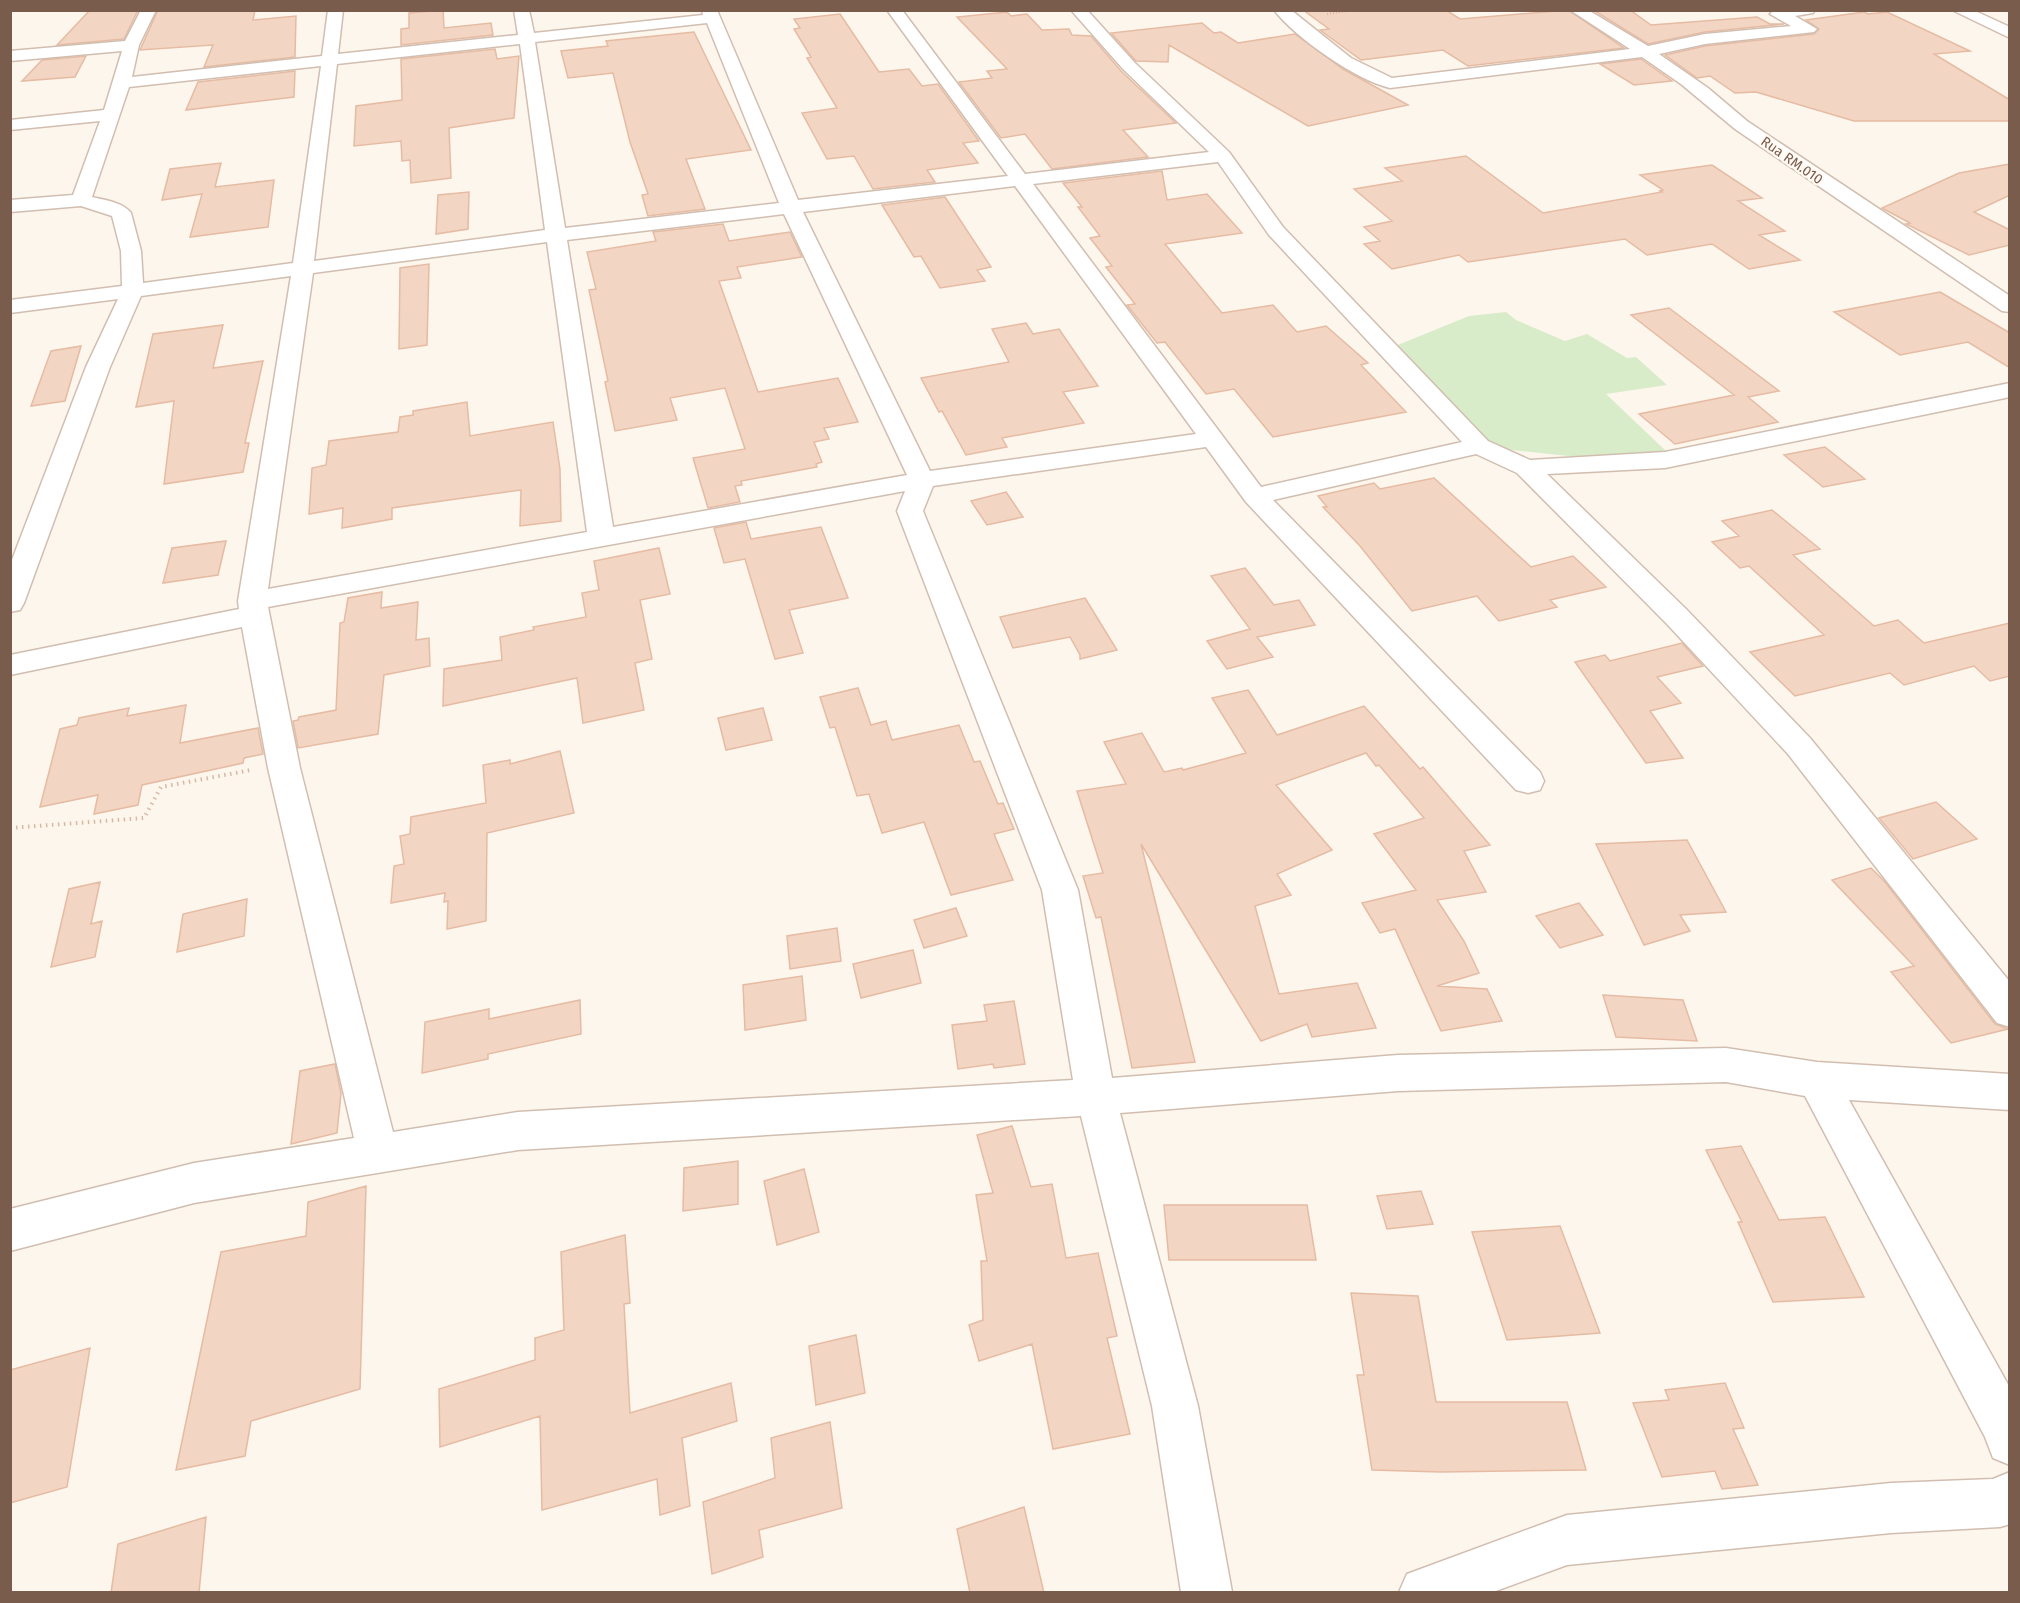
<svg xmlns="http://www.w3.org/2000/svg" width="2020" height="1603" viewBox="0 0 2020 1603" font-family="'Fira Sans',sans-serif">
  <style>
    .green { fill: #d8ecc9 }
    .building { fill: #f3d5c3; stroke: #e6bba3; stroke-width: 1.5 }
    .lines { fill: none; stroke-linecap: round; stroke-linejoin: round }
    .minor-casing { stroke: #d1beb0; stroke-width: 3 }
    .path-far1 { stroke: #d9b8a5; stroke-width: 2; stroke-dasharray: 1 2; stroke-linecap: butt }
    .path { stroke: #d9b8a5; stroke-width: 4; stroke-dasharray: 1.5 4.5; stroke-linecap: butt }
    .minor { fill: #fff; fill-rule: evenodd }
    .labels { text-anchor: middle; stroke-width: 4.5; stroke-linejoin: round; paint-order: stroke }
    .far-street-label { font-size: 14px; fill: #7a5c4d; stroke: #fffaf3 }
  </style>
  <rect width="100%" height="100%" fill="#fdf6ec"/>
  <!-- green -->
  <path class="green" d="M1506,312L1516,320L1565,341L1587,334L1627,358L1636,357L1667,385L1606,394L1666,451L1629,456L1578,457L1502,449L1480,438L1393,347L1469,316Z"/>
  <!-- building -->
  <path class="building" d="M90,10H138L124,39L57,45Z
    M158,10H255L253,20L296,16L295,57L204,67L213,45L140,50Z
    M443,10L444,28L491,23L493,35L401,45V29L409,28V13Z
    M1303,10H1446L1460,19L1568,10L1624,48L1468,66L1443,50L1361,60L1320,30L1329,29Z
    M1593,10H1630L1651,25L1757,17L1770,24H1784L1705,32L1648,44Z
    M1007,12L1011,16L1027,14L1042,30L1069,29L1072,35L1091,36L1121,71L1176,123L1123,130L1148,157L1052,169L1025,134L1001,138L959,82L992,78L987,71L1007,69L957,17Z
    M1864,12L1868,14L1887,12L1970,51L1934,54L2010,100V121H1854L1756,92L1735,93L1710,76L1697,78L1665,55L1705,46L1814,34L1819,29L1806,20Z
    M840,14L879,72L909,69L922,86L938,84L979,141L963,143L978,163L927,170L935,182L873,189L854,156L827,159L802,113L837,108L807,58L811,57L794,29L800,28L794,19Z
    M1202,23L1214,33L1221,32L1238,43L1295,34L1343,69L1408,105L1308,126L1169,45L1168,62L1136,61L1111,33Z
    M694,32L751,150L686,159L705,209L648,216L642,195L648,194L630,142L613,73L568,78L561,51L608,46L606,41Z
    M495,49L497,59L519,56L514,118L449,128L451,178L411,183L410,160L402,161L401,141L354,146L356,106L402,100L401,59Z
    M86,56L75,77L22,81L42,60Z
    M1641,59L1672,81L1634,85L1600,64Z
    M295,71L294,97L186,110L198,82Z
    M1466,156L1543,213L1662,192L1660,191L1663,190L1640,175L1712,165L1762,198L1738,201L1785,231L1759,235L1800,260L1749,269L1712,244L1647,255L1625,239L1468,262L1459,255L1392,269L1364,244L1380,241L1364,227L1392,221L1354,189L1402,181L1385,168Z
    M221,163L215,187L274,180L268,227L190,237L202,194L162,200L170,169Z
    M2010,164V195L1974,212L2010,230V245L1969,255L1906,224L1910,223L1882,208L1959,173Z
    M1162,171L1167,200L1207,194L1242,233L1165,244L1222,313L1273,305L1297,332L1326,326L1368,363L1361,365L1406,412L1273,437L1234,389L1206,394L1165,342L1157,343L1127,305L1135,304L1106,267L1112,266L1090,238L1100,236L1078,207H1082L1063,183Z
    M469,192L468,229L436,234L438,195Z
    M945,197L991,267L977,270L985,281L940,288L921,256L914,257L882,205Z
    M723,224L729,241L790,232L802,257L737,267L741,278L719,281L758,392L838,378L858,422L824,428L829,439L814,442L822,462L816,464L817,467L741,481L742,485L735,486L740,502L708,508L693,458L745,449L725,388L670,398L677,420L615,431L605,382L608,381L589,290L596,289L587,252L656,241L653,232Z
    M429,264L427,345L399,349L400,268Z
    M1940,292L2010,333V368L1968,342L1900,355L1834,312Z
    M1669,308L1779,391L1748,397L1778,422L1675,444L1639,414L1734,395L1631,315Z
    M1026,323L1033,334L1059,329L1098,386L1063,392L1084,423L1002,438L1007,447L966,455L942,411L939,412L921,378L1009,362L992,329Z
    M223,325L213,368L263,361L245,443H249L243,472L164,484L174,401L136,407L153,334Z
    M81,346L65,401L31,406L51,351Z
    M467,402L470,436L553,422L560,469L561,521L520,526L521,490L392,508V519L342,528L343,508L309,514L312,468L326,465L329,441L398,432L400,417L413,415V411Z
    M1825,447L1865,479L1823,487L1784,455Z
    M1434,478L1531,567L1573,556L1606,587L1550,600L1557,607L1499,621L1477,596L1412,611L1360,546L1323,507H1327L1318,496L1374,483L1380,489Z
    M1006,492L1023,517L987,525L971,501Z
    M1772,510L1820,549L1793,555L1874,626L1898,620L1924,643L2010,623V676L1990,681L1974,666L1904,685L1890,673L1795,696L1750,652L1824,635L1749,566L1740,568L1712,542L1739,536L1722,521Z
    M746,522L751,539L821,527L848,598L789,610L803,653L775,659L745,559L724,563L714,528Z
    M226,541L218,575L163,583L172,548Z
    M659,548L670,594L640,600L652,659L635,663L644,710L583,723L577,678L443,706L444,669L502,660L500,637L534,630L533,627L586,617L582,593L599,590L594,561Z
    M1245,568L1274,605L1299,600L1315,625L1257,637L1273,657L1227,669L1207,641L1250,629L1211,576Z
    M382,592L381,608L418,602L416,640L429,638L430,666L384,675L378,734L298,748L293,721L298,720L299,717L336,710L340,623L344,622L348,598Z
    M1085,598L1117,650L1080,659V655L1070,637L1013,648L1000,617Z
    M1682,643L1703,666L1657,677L1681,703L1650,711L1683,758L1646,763L1575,662L1605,655L1610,661Z
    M858,688L871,725L886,721L892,740L959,725L974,762L980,761L998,804L1003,803L1014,829L994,834L1013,880L951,895L924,822L882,833L869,794L857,796L835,727L830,728L820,697Z
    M1248,690L1277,735L1364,706L1420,769L1423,767L1490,845L1464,851L1486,892L1437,900L1464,941L1479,973L1437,986L1487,989L1502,1021L1441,1031L1395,929L1380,933L1362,903L1416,890L1374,834L1424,818L1379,765L1376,766L1366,753L1276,785L1332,850L1277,874L1291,895L1255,906L1279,994L1357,983L1376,1028L1312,1037L1307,1024L1261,1041L1141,844L1195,1062L1132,1068L1101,917L1096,918L1083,876L1103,873L1077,791L1126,784L1104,742L1142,733L1164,772L1182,768L1183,770L1246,753L1212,698Z
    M186,705L180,743L258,728L263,754L244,758L243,763L142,785L138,805L94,814L98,795L40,807L60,729L77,725L79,718L129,708L127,716Z
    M763,708L772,740L726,750L718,718Z
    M560,751L574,813L487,833L486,921L447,929L448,901L444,902L445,893L391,903L394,866L404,864L400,836L410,834L411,817L486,803L483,765L510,760V764Z
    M1936,802L1977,839L1913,859L1879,818Z
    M1687,840L1726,912L1680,915L1690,931L1644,945L1596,844Z
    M1871,868L1885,882L1995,1024L2008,1029L1951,1043L1891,972L1914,966L1832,880Z
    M100,882L91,924L102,921L95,957L51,967L69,889Z
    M247,899L244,936L177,952L183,914Z
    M1579,903L1603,935L1560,948L1536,916Z
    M956,908L967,936L924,948L914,920Z
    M837,928L841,961L790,969L787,936Z
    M913,950L921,983L861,998L853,964Z
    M802,976L806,1020L745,1030L743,985Z
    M1603,995L1683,1000L1697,1041L1616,1037Z
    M580,1000L581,1034L488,1054V1059L422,1073L425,1022L489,1009V1019Z
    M1014,1001L1025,1064L994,1068L993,1064L958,1069L952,1025L987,1021L984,1005Z
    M335,1064L341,1093L337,1133L291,1144L300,1071Z
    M1012,1126L1031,1187L1052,1184L1066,1258L1098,1253L1117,1336L1107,1338L1130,1434L1053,1449L1032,1344L979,1361L969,1325L983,1320L981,1261H987L976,1195L993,1193L977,1135Z
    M1741,1146L1779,1220L1825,1217L1864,1297L1773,1302L1738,1222H1742L1706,1150Z
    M738,1161V1204L683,1211L684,1168Z
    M804,1169L819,1232L777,1245L764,1181Z
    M366,1186L360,1389L251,1421L245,1456L176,1470L221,1252L306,1236L308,1202Z
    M1421,1191L1433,1224L1387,1229L1377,1196Z
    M1164,1205H1307L1316,1260H1169Z
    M1560,1226L1600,1333L1507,1340L1472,1232Z
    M625,1235L630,1303L624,1304L630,1413L731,1383L737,1421L682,1438L690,1506L660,1515L657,1479L542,1510L540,1416L440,1447L439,1389L535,1360V1338L564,1330L561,1252Z
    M1351,1293L1418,1296L1436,1402H1567L1586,1470L1441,1472L1372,1470L1357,1375H1364Z
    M856,1335L865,1393L816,1405L809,1346Z
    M90,1348L67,1487L10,1503V1370Z
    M1725,1383L1744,1428L1733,1429L1758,1485L1722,1489L1715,1471L1662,1477L1633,1403L1669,1400L1665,1390Z
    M830,1422L842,1508L759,1530L763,1557L712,1574L703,1502L775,1478L771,1438Z
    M1024,1507L1044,1593H970L957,1529Z
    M206,1517L199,1593H111L118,1544Z"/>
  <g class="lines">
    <defs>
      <path id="minor" d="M141,10H156L139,45L132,77L322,56L328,10H343L338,54L518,35L514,10H529L534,33L703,15L702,10H717L798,200L1008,176L887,10H902L1025,174L1209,152L1123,69L1071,10H1087L1135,63L1229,152L1283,227L1488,441L1530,460L1665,452L2010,383V397L1665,468L1547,474L1686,609L1810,738L2010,982V1027L1997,1023L1788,754L1666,623L1517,473L1476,454L1273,500L1540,772L1544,781L1540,790L1528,793L1516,790L1246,502L1206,447L933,486L923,511L1078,890L1112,1078L1398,1055L1726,1048L1817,1062L2010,1074V1110L1849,1100L2010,1388V1465L1993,1458L1985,1437L1805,1096L1726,1082L1398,1091L1120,1113L1198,1406L1232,1592H1181L1152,1406L1081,1116L518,1150L194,1203L10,1251V1209L194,1163L354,1138L268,768L242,627L10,675V655L239,609L238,601L291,276L141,296L110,367L24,603L20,610L10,612V565L86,367L118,299L10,313V300L122,286L121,251L112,216L81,206L10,212V200L73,195L100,121L10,130V120L104,110L122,51L10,61V51L125,41ZM707,23L779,203L565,228L535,42ZM520,44L545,230L314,261L337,64ZM321,66L293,263L143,283L141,251L131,213C123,202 104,200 92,197L129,87ZM1218,162L1269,235L1462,442L1261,487L1033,184ZM1015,186L1196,434L930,471L803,212ZM784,214L907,475L613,527L567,240ZM547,242L587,532L268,589L313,273ZM905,491L897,511L1042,890L1073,1080L518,1112L393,1132L300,768L268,607Z
        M1274,10H1291L1351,58L1392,78L1630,49L1570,10H1588L1648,46L1705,34L1791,26L1770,14L1773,11L1815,10L1813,13L1795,16L1817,29L1814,32L1705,44L1659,54L1708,88L1747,121L2010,296V312L2002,311L1735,129L1681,84L1642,57L1390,88C1356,80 1296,38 1274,10Z
        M1952,10H1973L2010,27V38Z
        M2010,1472V1524L2000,1527L1891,1533L1567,1565L1493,1592H1399L1407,1574L1567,1515L1891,1483L1993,1479Z"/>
    </defs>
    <!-- minor casing -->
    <use href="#minor" class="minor-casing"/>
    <!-- path-far1 -->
    <path class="path-far1" d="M1327,14L1356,10"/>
    <!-- path -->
    <path class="path" d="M10,828L144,818L161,787L251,770"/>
    <!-- minor -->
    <use href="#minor" class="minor"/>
  </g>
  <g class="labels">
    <!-- far-street labels -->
    <g class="far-street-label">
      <text transform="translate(1792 160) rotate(35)" y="5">Rua RM.010</text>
    </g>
  </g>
  <!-- border -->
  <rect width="2020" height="1603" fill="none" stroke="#7a5c4d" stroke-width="24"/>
</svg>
